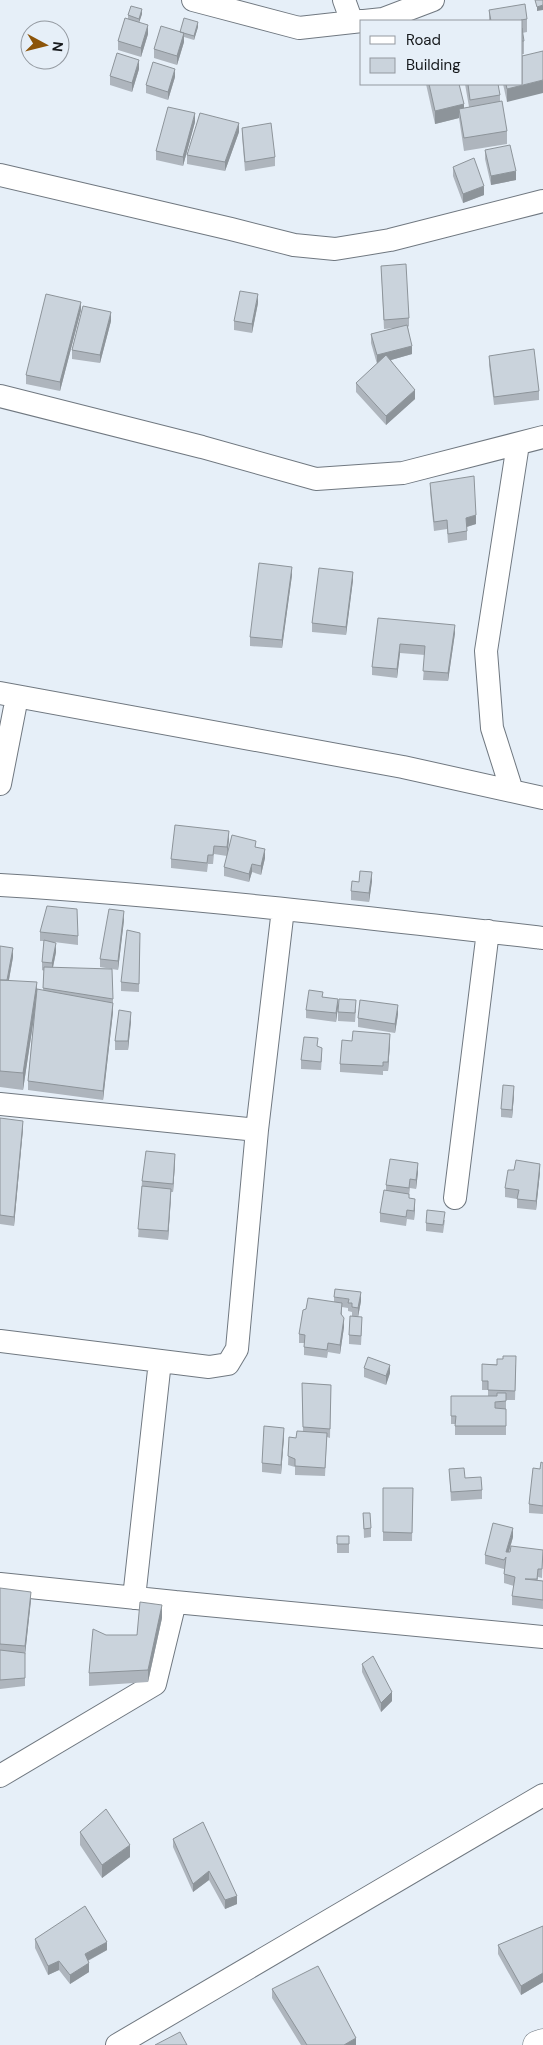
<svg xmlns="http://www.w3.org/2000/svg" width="543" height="2045" viewBox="0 0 543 2045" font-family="'DM Sans',sans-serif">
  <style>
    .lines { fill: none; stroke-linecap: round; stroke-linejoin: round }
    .minor-casing { stroke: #707880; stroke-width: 24 }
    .major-casing { stroke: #707880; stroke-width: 29 }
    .minor { stroke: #fff; stroke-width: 22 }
    .major { stroke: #fff; stroke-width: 28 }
    .wall { fill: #aeb5bd }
    .shaded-wall { fill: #8d949a }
    .building { fill: #cad3dc; stroke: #8d949a }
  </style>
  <rect width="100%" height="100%" fill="#e6eff8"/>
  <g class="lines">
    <defs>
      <path id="minor" d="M193,0L299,28L362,21
        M344,0L352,22
        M364,21L383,19L433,0
        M0,175L231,229L294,245L335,249L390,240L543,201
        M0,396L202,447L316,479L403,473L543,437
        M0,693L403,767L543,798
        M0,784L17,697
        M512,791L492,728L486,651L518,444
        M0,885C182,896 362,917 543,938
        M0,1104L257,1130
        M455,1198L488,931
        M0,1341L209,1367L228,1364L237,1349L257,1130L283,909
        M0,1584L175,1602
        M134,1598L160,1361
        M0,1776L155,1684L175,1602L543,1637
        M117,2045L543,1795"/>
      <path id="major" d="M537,2045L543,2043"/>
    </defs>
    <!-- minor casing -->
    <use href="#minor" class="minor-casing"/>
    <!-- major casing -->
    <use href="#major" class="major-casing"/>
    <!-- minor -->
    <use href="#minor" class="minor"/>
    <!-- major -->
    <use href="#major" class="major"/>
  </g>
  <!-- wall -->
  <path class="wall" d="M489,10L527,19V32L522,33L524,41V54H522V21H489Z
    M142,14L139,22L148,34L141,57L118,50V41L128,19V15Z
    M198,27L194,40L184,37V42L177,65L154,58V49L180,32Z
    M139,69L132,92L110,85V76Z
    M175,77L168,100L146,93V85Z
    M426,84H459L464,108L469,107L465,84H498L500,95V102L507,131V144L464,151L459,118L435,124Z
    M503,84H522L507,102Z
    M195,122L183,166L156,160V151Z
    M242,128L275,157V166L245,171L242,136Z
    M239,132L225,171L187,164V155Z
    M485,150L516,180L491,185L485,159Z
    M453,167L484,195L463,203L453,176Z
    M381,266L409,318V326L408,327L412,354L391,360L415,399L386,425L356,392V383L377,364L371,343V334L395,328L384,329Z
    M258,303L252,333L234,330V321Z
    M81,310L60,391L26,384V375Z
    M111,321L100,363L72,359V350Z
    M489,356L539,391V400L494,405L489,365Z
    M430,483L476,524L467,527V540L448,543L447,529L434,531L430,492Z
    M292,575L282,648L250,646V637Z
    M353,580L346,635L312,632V623Z
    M378,618L455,633L448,681L423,680L425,655L400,653L397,678L372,675V667Z
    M229,839L228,851L256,847L265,858L261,875L252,872L249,882L224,876V867L227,856L214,854L213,864H208L207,872L171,868V859Z
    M372,881L369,902L351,900V891L359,882Z
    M124,920L118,970L100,967V959Z
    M40,932L78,936V945L54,942L56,952L53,967L113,999V1012L103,1100L28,1090V1081L34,1016L23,1090L0,1087V946L13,957L9,980L37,989L43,991L44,971L42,970V962L44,941H40Z
    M140,942L139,992L121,991V982Z
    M323,997L338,1007L336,1022L306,1018V1010Z
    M356,1009L355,1022L338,1021V1012Z
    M398,1014L395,1033L358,1027V1018Z
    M131,1021L128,1050H115V1041Z
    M352,1041L390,1043L388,1071H383V1075L340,1072V1064Z
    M318,1046L322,1057L321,1070L301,1069V1060Z
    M514,1095L512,1118L501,1117V1109Z
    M0,1118L23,1129L14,1226L0,1224Z
    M175,1163L173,1192H171L168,1240L138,1237L142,1181Z
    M418,1172L416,1189L410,1188L409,1196V1198L415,1207L414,1220L407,1219L406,1226L380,1222V1213L386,1191V1185Z
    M540,1172L536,1210L517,1208V1199L505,1197V1188Z
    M445,1220L443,1233L426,1231V1223Z
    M334,1297L361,1301L358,1317L352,1316V1312L348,1311V1308L342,1307V1315L344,1327L340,1354L328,1352L327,1358L304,1355V1343H299V1334L334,1302Z
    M362,1326L361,1345L349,1344V1335Z
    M482,1364L516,1365L515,1400H506V1435H455V1424H451V1396H488V1390H482Z
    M364,1368L390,1373L386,1385L364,1377Z
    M302,1383L331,1385L330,1438L327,1437L325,1476L295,1475V1467L288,1465L289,1437L296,1438L303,1432Z
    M284,1437L281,1474L262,1472V1463Z
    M543,1463V1514L529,1513V1504L540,1469Z
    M449,1469L465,1478L482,1490V1499L451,1501Z
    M383,1488H413L412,1541H383Z
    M363,1513L371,1528V1537L364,1538Z
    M337,1536H349V1553H337Z
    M513,1537L509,1552L543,1550L542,1578L538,1577V1580L543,1581V1609L512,1605V1596L514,1586L504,1583V1569L485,1564V1555Z
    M0,1588L31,1600L25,1655V1686L0,1689Z
    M162,1618L148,1682L89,1686V1673L106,1635H137Z
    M362,1664L392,1701L381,1712L362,1672Z
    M203,1822L237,1904L225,1909L209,1880L193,1892L173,1847V1839Z
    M80,1832L130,1857L102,1878L80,1845Z
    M543,1926V1982L521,1995L498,1954V1945Z
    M35,1939L107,1950L88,1961L89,1972L70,1984L59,1970L48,1975L35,1948Z
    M272,1989L356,2045H301L272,1998Z"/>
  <!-- shaded-wall -->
  <path class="shaded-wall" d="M543,5V10L537,11V7Z
    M142,9V14L139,23V19Z
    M198,22V27L194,40V36Z
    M148,25V34L141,57V48Z
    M184,33V42L177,65V56Z
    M139,60V69L132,92V83Z
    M175,69V77L168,100V92Z
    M543,80V93L507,102V89Z
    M464,104V117L459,109V118L435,124V111Z
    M195,113V122L183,166V157Z
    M239,123V132L225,171V162Z
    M516,171V180L491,185V176Z
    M484,186V195L463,203V194Z
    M258,294V303L252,333V324Z
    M81,302V310L60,391V382Z
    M111,312V321L100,363V355Z
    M412,346V354L377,364V355Z
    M415,390V399L386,425V416Z
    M476,515V524L466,527V518Z
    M292,567V575L282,648V640Z
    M353,572V580L346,635V627Z
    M455,625V633L448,681V673Z
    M400,644V653L397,678V669Z
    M229,831V839L227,856V847Z
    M265,849V858L261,875V866Z
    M252,864V872L249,882V874Z
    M372,872V881L369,902V893Z
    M124,911V920L118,970V961Z
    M56,943V952L52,972V963Z
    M13,948V957L7,990V982Z
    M37,982V998L23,1090V1073Z
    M338,999V1007L336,1022V1013Z
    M113,1003V1012L103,1100V1091Z
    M398,1005V1014L395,1033V1024Z
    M131,1012V1021L128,1050V1041Z
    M390,1034V1043L388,1071V1062Z
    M514,1086V1095L512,1118V1110Z
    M23,1121V1129L14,1226V1217Z
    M175,1154V1163L173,1192V1184Z
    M418,1163V1172L416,1189V1180Z
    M540,1164V1172L536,1210V1201Z
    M171,1189V1198L168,1240V1231Z
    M415,1199V1207L414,1220V1211Z
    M361,1292V1301L358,1317V1308Z
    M344,1318V1327L340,1354V1345Z
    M390,1365V1373L386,1385V1376Z
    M284,1428V1437L281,1474V1465Z
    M513,1528V1537L506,1561V1552Z
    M31,1592V1600L25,1655V1646Z
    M162,1605V1618L148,1682V1670Z
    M392,1692V1701L381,1712V1703Z
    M130,1845V1857L102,1878V1865Z
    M209,1871V1880L193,1892V1884Z
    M237,1896V1904L225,1909V1900Z
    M107,1942V1950L85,1962V1954Z
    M59,1961V1970L48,1975V1966Z
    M89,1963V1972L70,1984V1975Z
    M543,1973V1982L521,1995V1986Z
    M356,2038V2045H344Z"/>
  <!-- building -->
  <path class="building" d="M535,0H543V5L537,7Z
    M525,4L527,19L521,20V21H491L489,10Z
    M131,6L142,9L139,19L128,15Z
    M125,18L148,25L141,48L118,41Z
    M184,18L198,22L194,36L180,32Z
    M161,26L184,33L177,56L154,49Z
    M522,28L524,41H522Z
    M543,51V80L507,89L506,84H522V56Z
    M117,53L139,60L132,83L110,76Z
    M153,62L175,69L168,92L146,85Z
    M429,84H459L464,104L435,111Z
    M468,84H498L500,95L470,100Z
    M502,101L507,131L464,138L459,109Z
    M168,107L195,113L183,157L156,151Z
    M200,113L239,123L225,162L187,155Z
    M271,123L275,157L245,162L242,128Z
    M510,145L516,171L491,176L485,150Z
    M474,158L484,186L463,194L453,167Z
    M406,264L409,318L384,320L381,266Z
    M240,291L258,294L252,324L234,321Z
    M46,294L81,302L60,382L26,375Z
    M83,306L111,312L100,355L72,350Z
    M407,325L412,346L377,355L371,334Z
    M534,349L539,391L494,397L489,356Z
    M386,355L415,390L386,416L356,383Z
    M474,476L476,515L466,518L467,531L448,534L447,520L434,522L430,483Z
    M259,563L292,567L282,640L250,637Z
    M319,568L353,572L346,627L312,623Z
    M378,618L455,625L448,673L423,671L425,646L400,644L397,669L372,667Z
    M175,825L229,831L227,847L214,846L213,855H208L207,863L171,859Z
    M232,835L256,841L255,847L265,849L261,866L252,864L249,874L224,867Z
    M360,871L372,872L369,893L351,891L352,881L359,882Z
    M47,906L77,909L78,936L40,932Z
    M109,909L124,911L118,961L100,959Z
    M127,930L140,933L139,984L121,982Z
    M44,940L56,943L52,963L42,962Z
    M0,946L13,948L7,980H0Z
    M44,967L112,969L113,999L43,988Z
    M0,980L37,982L23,1073L0,1071Z
    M37,989L113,1003L103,1091L28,1081Z
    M309,990L323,992L322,997L338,999L336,1013L306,1010Z
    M339,999L356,1000L355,1013L338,1012Z
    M360,1000L398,1005L395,1024L358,1018Z
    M119,1010L131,1012L128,1041H115Z
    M353,1031L390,1034L388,1062H383V1066L340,1064L342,1040L352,1041Z
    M304,1037L318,1038L317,1046L322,1048L321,1062L301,1060Z
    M503,1085L514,1086L512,1110L501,1109Z
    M0,1118L23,1121L14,1217L0,1215Z
    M146,1151L175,1154L173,1184L142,1181Z
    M390,1159L418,1163L416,1180L410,1179L409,1188L386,1185Z
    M516,1160L540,1164L536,1201L517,1199L519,1190L505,1188L508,1170H514Z
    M142,1186L171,1189L168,1231L138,1229Z
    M384,1190L409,1194V1198L415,1199L414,1211L407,1210L406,1217L380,1213Z
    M427,1210L445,1212L443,1225L426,1223Z
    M335,1289L361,1292L358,1308L352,1307V1303H348L349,1299L334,1297Z
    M308,1298L342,1303L341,1314L344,1318L340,1345L328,1343L327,1350L304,1347L305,1335L299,1334L303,1310L306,1309Z
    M350,1316L362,1317L361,1336L349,1335Z
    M503,1356H516L515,1391L488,1390V1381H482V1364L497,1365V1359H503Z
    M368,1357L390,1365L386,1376L364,1368Z
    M302,1383L331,1385L330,1429L303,1427Z
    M497,1393H506V1401L495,1402V1408L506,1409V1426H455L456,1416H451V1396H497Z
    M264,1426L284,1428L281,1465L262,1463Z
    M297,1431L327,1433L325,1468L295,1466V1459L288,1456L289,1437L296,1438Z
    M541,1462L543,1463V1506L529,1504L533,1468L540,1469Z
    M464,1468L465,1478L481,1477L482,1490L451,1492L449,1469Z
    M383,1488H413L412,1533L383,1532Z
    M363,1513H370L371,1528L364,1529Z
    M493,1523L513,1528L506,1552H510L511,1546L543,1550L542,1569H538L537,1579H525L543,1581V1600L512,1596L515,1577L504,1574L506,1557L504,1560L485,1555Z
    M337,1536H349V1544H337Z
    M0,1588L31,1592L25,1646L0,1644Z
    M140,1602L162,1605L148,1670L89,1673L93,1629L106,1635H137Z
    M0,1650L25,1653V1678L0,1680Z
    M373,1656L392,1692L381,1703L362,1664Z
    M106,1809L130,1845L102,1865L80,1832Z
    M203,1822L237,1896L225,1900L209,1871L193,1884L173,1839Z
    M85,1906L107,1942L85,1954L89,1963L70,1975L59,1961L48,1966L35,1939Z
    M543,1926V1973L521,1986L498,1945Z
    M318,1966L356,2038L344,2045H307L272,1989Z
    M180,2032L187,2045H155Z"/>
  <!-- legend -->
  <rect x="360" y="20" width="162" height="65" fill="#e6eff8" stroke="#9399a0"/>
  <rect x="370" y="36" width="25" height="8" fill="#ffffff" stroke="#9399a0"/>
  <text x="406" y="45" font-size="15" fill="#16191c">Road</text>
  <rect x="370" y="58" width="25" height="15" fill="#cad3dc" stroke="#9399a0"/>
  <text x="406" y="70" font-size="15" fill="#16191c">Building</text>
  <!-- north arrow -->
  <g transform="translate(45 45) rotate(97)"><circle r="24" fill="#e6eff8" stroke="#9399a0"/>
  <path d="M0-4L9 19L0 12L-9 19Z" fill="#8c5409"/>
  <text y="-8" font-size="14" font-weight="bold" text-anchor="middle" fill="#16191c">N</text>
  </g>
</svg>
